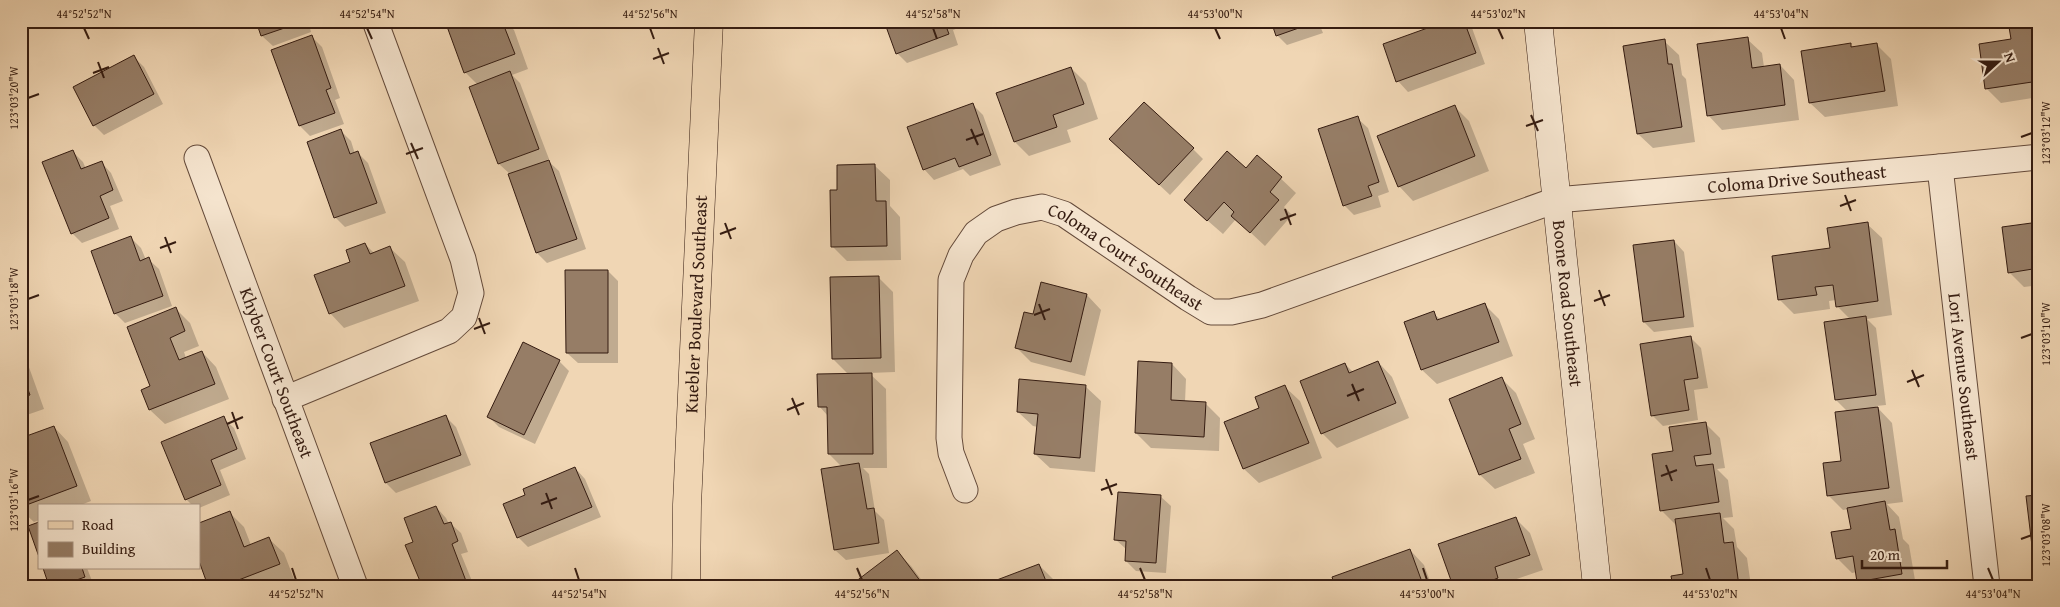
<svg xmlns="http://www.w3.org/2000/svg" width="2060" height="607" viewBox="0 0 2060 607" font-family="'Gentium Book Plus',serif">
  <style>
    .shadow { fill: #0003 }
    .building { fill: #967d66; stroke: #351c11 }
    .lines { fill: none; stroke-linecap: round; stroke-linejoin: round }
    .street-casing { stroke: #644a3a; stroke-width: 27 }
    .secondary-casing { stroke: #351c11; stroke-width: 29 }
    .primary-casing { stroke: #351c11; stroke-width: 29 }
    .street { stroke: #f5e4ce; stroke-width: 25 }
    .secondary { stroke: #f5e4ce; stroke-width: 28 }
    .primary { stroke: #f0d6b4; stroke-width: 28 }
    .ticks { fill: none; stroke: #351c11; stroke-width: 2 }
    .labels { text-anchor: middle; stroke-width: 4; stroke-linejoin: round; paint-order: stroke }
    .street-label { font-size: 18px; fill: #351c11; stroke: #f5e4ce }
    .neatline { fill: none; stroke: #351c11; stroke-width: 2 }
    .ticks-label { font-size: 12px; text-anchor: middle; fill: #351c11 }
  </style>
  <rect width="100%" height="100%" fill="#f0d6b4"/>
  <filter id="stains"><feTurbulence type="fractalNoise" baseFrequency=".004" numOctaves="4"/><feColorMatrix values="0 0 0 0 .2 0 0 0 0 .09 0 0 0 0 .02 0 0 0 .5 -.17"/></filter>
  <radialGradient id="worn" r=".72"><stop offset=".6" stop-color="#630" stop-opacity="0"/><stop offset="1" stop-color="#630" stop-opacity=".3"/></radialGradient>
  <!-- shadow -->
  <path class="shadow" d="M257,21H308L311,32L273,46L262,36Z
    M446,21H505L514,30L528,69L512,75L520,83L549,159L547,160L559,171L586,249L547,263L537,253L510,174L499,164L478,85L465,72Z
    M885,21H971L972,23L953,30L958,45L907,63L897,53Z
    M1272,21H1318L1323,33L1287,45L1277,35Z
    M1451,21H1465L1472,28L1485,64L1408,92L1398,81Z
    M2037,25L2039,27V97L2001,103L1986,88L2012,40Z
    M312,37L322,47L340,98L335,100L344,124L310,136L300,126Z
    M1747,39L1762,53L1764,67L1780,65L1794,80L1799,120L1722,130L1708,115Z
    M1664,41L1679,55L1682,75L1686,79L1695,142L1653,148L1638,134Z
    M1876,44L1891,59L1898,106L1825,117L1810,103L1850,45L1853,48Z
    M134,57L144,67L163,104L104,135L94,125Z
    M1071,68L1086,83L1098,119L1067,130L1071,142L1029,156L1015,142L998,93Z
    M973,105L983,115L1001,165L970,176L963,169L934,180L924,169Z
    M1454,106L1469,121L1489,171L1413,201L1399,186Z
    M1357,118L1368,128L1389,192L1378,196L1381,207L1354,215L1344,205Z
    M341,131L351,141L355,154L358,153L368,163L386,213L345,227L335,217Z
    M1121,149H1193L1203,159L1170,195Z
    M73,152L83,162L86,169L101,162L111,173L123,201L110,206L119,229L82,243L72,233Z
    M1258,157L1296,193L1284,207L1292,215L1265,246L1236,219L1223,234L1200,214Z
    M875,166L890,180V206L900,217L901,260L847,261L832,246L839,191Z
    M1867,224L1882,238L1892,315L1867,319L1876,328L1886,405L1876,406L1892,423L1903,502L1887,504L1899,517L1903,539L1909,545L1916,586H1863L1858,582L1857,572L1852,573L1837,558L1853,530L1849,509L1843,510L1828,495L1842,462L1848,412L1836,400L1850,319L1837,306L1836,300L1829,301L1830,309L1794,314L1779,299L1831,249Z
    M2039,224V285L2024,287L2009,272Z
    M131,238L141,248L146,260L148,259L159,269L172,306L125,323L115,313Z
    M1674,241L1684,252L1694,327L1654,332L1644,322Z
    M365,244L375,254L390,248L405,262L419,301L344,328L330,313L352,262Z
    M608,271L618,281V363H578L567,353Z
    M878,277L893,292L895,372L869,373L886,389L887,468H863L869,474L875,511L884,520L889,553L846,560L835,550L842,467L829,454L828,416L819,406L849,375L833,359Z
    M1042,284L1087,295L1101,310L1085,376L1031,362L1016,347L1033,315Z
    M1485,305L1499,319L1513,356L1437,384L1422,370L1405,323L1433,313L1441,320Z
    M176,309L190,323L199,346L184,352L186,358L202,352L216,367L229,399L165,424L150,410L142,390L152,386Z
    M1691,338L1701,348L1708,388L1694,390L1698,420L1663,426L1653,416Z
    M21,345L44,409L21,417Z
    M559,361L569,371L535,444L499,427L489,417Z
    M1378,362L1392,377L1409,418L1337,448L1322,433L1345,364L1353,372Z
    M1172,364L1186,379L1185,402L1205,403L1220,418L1219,451L1151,448L1136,433Z
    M1502,379L1516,393L1535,439L1523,444L1535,473L1495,489L1480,475L1450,399Z
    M1021,381L1086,387L1101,401L1095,472L1050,468L1035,454L1038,427L1033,426L1018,412Z
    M1285,387L1300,401L1322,458L1259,483L1244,469L1226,423L1261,408Z
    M446,417L456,427L471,465L396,493L386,483Z
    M223,418L234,428L246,459L220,470L230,495L199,508V506H193L186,499Z
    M1705,423L1720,438L1725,468L1717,469L1728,480L1733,517L1723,518L1734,529L1737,547L1747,558L1751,586H1674L1684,575L1676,525L1661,510L1674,452Z
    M54,427L68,442L91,501L78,506H39V520L34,522L21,510V439Z
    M575,468L585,479L601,517L528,547L518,537L527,496Z
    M1160,496L1171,506L1166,573L1136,571L1126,561V549L1115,539Z
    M436,507L446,518L449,524L450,523L461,533L468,552L461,554L474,586H424L415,543Z
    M230,513L244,527L251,545L269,539L284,553L294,579L275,586H210L199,557V524Z
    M1516,519L1530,533L1543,570L1508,582L1510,586H1454Z
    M1410,550L1424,565L1432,586H1336Z
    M897,552L911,566L926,586H859Z
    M1039,565L1054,580L1056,586H984Z
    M44,568H87L94,586H50Z"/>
  <!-- building -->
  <path class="building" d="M256,21H302V22L261,36Z
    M445,21H502L515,54L464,73Z
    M884,21H944L949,34L896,54Z
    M1271,21H1313V23L1276,36Z
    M1447,21H1464L1476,53L1396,82L1383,44Z
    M2037,23L2039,81L1985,89L1979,44L2011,39L2009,27Z
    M312,35L331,88L326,90L335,113L299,126L271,50Z
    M1748,37L1752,68L1780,64L1785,105L1707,116L1697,44Z
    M1665,39L1668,64H1672L1682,127L1637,134L1623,46Z
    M1851,43V47L1877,43L1885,91L1809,103L1801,51Z
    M134,55L154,94L93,126L73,87Z
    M1071,67L1084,104L1053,115L1057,127L1014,142L996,93Z
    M510,71L539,149L498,164L469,87Z
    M1144,102L1194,148L1159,185L1109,139Z
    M973,103L991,155L959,167L955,158L923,170L907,127Z
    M1455,105L1475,156L1398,187L1377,136Z
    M1358,116L1379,182L1368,186L1372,196L1343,206L1318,129Z
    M341,129L350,154L358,151L377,203L334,218L307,142Z
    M73,150L81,169L102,161L113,190L100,196L109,218L71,234L42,162Z
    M1227,151L1246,168L1257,155L1282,177L1270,192L1279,200L1250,233L1231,216L1234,212L1224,202L1207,221L1184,200Z
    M549,160L577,239L536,253L508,174Z
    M875,164L876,201H886L887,246L831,247L830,190H837V165Z
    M1868,222L1878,301L1836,307L1833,285L1815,287L1817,295L1778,300L1772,256L1830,248L1827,228Z
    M2039,222V268L2008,273L2002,227Z
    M131,236L140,261L149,257L163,296L114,314L91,251Z
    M1674,240L1684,317L1643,322L1633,245Z
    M365,243L370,254L390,246L405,286L329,314L314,275L350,262L346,250Z
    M565,270H608V353H566Z
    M879,276L881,358L832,359L830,277Z
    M1041,282L1087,294L1071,362L1015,348L1024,312L1033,314Z
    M1485,303L1499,342L1421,370L1404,322L1434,311L1437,320Z
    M176,307L185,331L170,338L179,360L202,351L215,384L149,410L141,390L150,386L127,327Z
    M1866,316L1876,395L1835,400L1824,322Z
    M1691,336L1698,378L1684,380L1689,410L1651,416L1640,344Z
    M523,342L560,360L524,435L487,417Z
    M1138,361L1172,363L1171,400L1206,402L1204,437L1135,433Z
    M1378,361L1396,403L1321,434L1300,381L1345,363L1349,373Z
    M21,370L30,395L21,398Z
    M872,373L873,454H828L827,407H818L817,374Z
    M1502,377L1521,424L1509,429L1521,459L1479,475L1449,399Z
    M1019,379L1086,385L1080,458L1034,454L1038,414L1017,412Z
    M1285,385L1309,443L1243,469L1224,422L1259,408L1255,397Z
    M1878,407L1889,488L1827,496L1823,463L1841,461L1835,412Z
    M446,415L461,455L385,483L370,443Z
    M224,416L237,449L211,460L221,485L185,500L161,442Z
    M1706,422L1711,454L1694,456L1696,466L1713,464L1719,502L1660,511L1652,454L1673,451L1669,427Z
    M54,426L77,486L21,507V438Z
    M859,463L867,509L874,508L879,543L834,550L821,469Z
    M575,467L592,507L517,538L503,504L525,495L523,489Z
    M1118,492L1161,495L1156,563L1125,561L1126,541L1114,540Z
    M2039,495V545L2032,546L2026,496Z
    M1885,501L1890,530L1895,529L1902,574L1857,582L1853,556L1836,559L1831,532L1851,529L1847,508Z
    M436,506L444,524L451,522L458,541L452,544L466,581L453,586H422L405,545L413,542L404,518Z
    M230,511L244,547L269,537L280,564L223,586H208L199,561V523Z
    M1720,513L1724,543L1733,542L1739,586H1673L1671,576L1683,574L1675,519Z
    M1516,517L1530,555L1495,567L1498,578L1478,586H1453L1438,544Z
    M39,522V557L28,526Z
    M1410,549L1422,582L1412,586H1335L1332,577Z
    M897,550L924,586H858L855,582Z
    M1039,564L1048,586H981Z
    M43,568H82L85,577L71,582L72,586H49Z"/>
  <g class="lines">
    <defs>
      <g id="street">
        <path id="s1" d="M197,158L355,586"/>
        <path id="s2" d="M1940,167L1987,586"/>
        <path d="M285,399L449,331L464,317L471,293L463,259L375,21"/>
        <path id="s3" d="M965,490L951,453L949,438L951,280L961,255L976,233L996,219L1016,212L1042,207L1064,214L1188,298L1211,312H1231L1262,305L1556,200L1940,167L2039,157"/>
      </g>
      <g id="secondary">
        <path id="s4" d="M1538,21L1597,586"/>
      </g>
      <g id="primary">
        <path id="s5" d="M686,586L687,505L709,21"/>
      </g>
    </defs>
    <!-- street casing -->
    <use href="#street" class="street-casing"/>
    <!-- secondary casing -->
    <use href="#secondary" class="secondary-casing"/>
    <!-- primary casing -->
    <use href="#primary" class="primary-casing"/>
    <!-- street -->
    <use href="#street" class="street"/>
    <!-- secondary -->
    <use href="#secondary" class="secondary"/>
    <!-- primary -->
    <use href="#primary" class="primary"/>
  </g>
  <!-- ticks -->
  <path class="ticks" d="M84,28L89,39M367,28L372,39M650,28L654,39M933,28L937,39M1215,28L1220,39M1498,28L1503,39M1781,28L1785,39M658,48L664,64M653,59L669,53M98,62L104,78M93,73L109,67M28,98L39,94M1531,115L1538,131M1526,126L1543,120M971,129L978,145M2021,137L2032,133M966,140L983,134M411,143L418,159M406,154L423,148M1845,195L1851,211M1840,206L1856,200M1285,209L1291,225M1280,220L1296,214M725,223L731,239M720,234L736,228M165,237L171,253M160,248L176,242M1599,290L1605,306M28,299L39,295M1594,301L1610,295M1039,304L1045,320M1034,315L1050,309M479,318L485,334M474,329L490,323M2021,338L2032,334M1912,370L1919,387M1907,382L1924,375M1352,384L1359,401M1347,396L1364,389M792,398L799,415M787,410L804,403M232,412L238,429M227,424L243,417M1666,465L1672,481M1661,476L1677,470M1106,479L1112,495M1101,490L1117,484M546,493L552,509M28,500L39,496M541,504L557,498M2021,539L2032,535M292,568L296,580M575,568L579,580M857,568L862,580M1140,568L1145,580M1423,568L1427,580M1706,568L1710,580M1988,568L1993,580"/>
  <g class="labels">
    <!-- street labels -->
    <g class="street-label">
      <text dy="6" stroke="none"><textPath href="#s3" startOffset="1144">Coloma Drive Southeast</textPath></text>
      <text dy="6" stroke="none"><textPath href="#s3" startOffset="436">Coloma Court Southeast</textPath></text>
      <text dy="6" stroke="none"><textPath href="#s5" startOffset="282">Kuebler Boulevard Southeast</textPath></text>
      <text dy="6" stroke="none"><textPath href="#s4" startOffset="284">Boone Road Southeast</textPath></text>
      <text dy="6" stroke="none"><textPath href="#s1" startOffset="229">Khyber Court Southeast</textPath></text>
      <text dy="6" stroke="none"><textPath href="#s2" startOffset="211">Lori Avenue Southeast</textPath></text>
    </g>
  </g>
  <!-- margin -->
  <rect width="2060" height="607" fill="none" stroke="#f0d6b4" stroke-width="55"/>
  <!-- legend -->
  <rect x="38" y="504" width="162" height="65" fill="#f5e4ce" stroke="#a89482"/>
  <rect x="48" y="521" width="25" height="8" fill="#f0d6b4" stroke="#a89482"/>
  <text x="82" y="530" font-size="15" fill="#351c11">Road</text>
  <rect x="48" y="542" width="25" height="15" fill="#967d66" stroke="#a89482"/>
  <text x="82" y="554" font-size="15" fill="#351c11">Building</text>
  <!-- north arrow -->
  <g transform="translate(1998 62) rotate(69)" stroke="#f5e4ce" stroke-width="4" paint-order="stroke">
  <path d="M0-4L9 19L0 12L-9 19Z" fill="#351c11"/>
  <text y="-8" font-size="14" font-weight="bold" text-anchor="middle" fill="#351c11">N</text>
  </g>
  <!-- scale -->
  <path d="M1862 560v8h85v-8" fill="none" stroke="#351c11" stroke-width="2.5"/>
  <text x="1870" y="560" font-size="15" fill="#351c11" stroke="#f5e4ce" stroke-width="4" paint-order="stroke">20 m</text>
  <rect x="28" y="28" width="2004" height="552" class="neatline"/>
  <g class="ticks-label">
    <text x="84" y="18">44°52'52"N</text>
    <text x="367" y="18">44°52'54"N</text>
    <text x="650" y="18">44°52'56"N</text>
    <text x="933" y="18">44°52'58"N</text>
    <text x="1215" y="18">44°53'00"N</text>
    <text x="1498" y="18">44°53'02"N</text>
    <text x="1781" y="18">44°53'04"N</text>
    <text transform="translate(14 98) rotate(-90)" y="4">123°03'20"W</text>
    <text transform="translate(2046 133) rotate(-90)" y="4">123°03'12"W</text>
    <text transform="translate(14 299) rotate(-90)" y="4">123°03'18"W</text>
    <text transform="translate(2046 334) rotate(-90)" y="4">123°03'10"W</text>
    <text transform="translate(14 500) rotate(-90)" y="4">123°03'16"W</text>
    <text transform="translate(2046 535) rotate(-90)" y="4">123°03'08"W</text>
    <text x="296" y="598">44°52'52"N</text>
    <text x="579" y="598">44°52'54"N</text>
    <text x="862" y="598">44°52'56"N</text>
    <text x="1145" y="598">44°52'58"N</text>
    <text x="1427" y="598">44°53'00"N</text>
    <text x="1710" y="598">44°53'02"N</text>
    <text x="1993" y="598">44°53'04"N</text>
  </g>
  <rect width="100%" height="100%" filter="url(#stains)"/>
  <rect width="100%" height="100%" fill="url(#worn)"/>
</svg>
